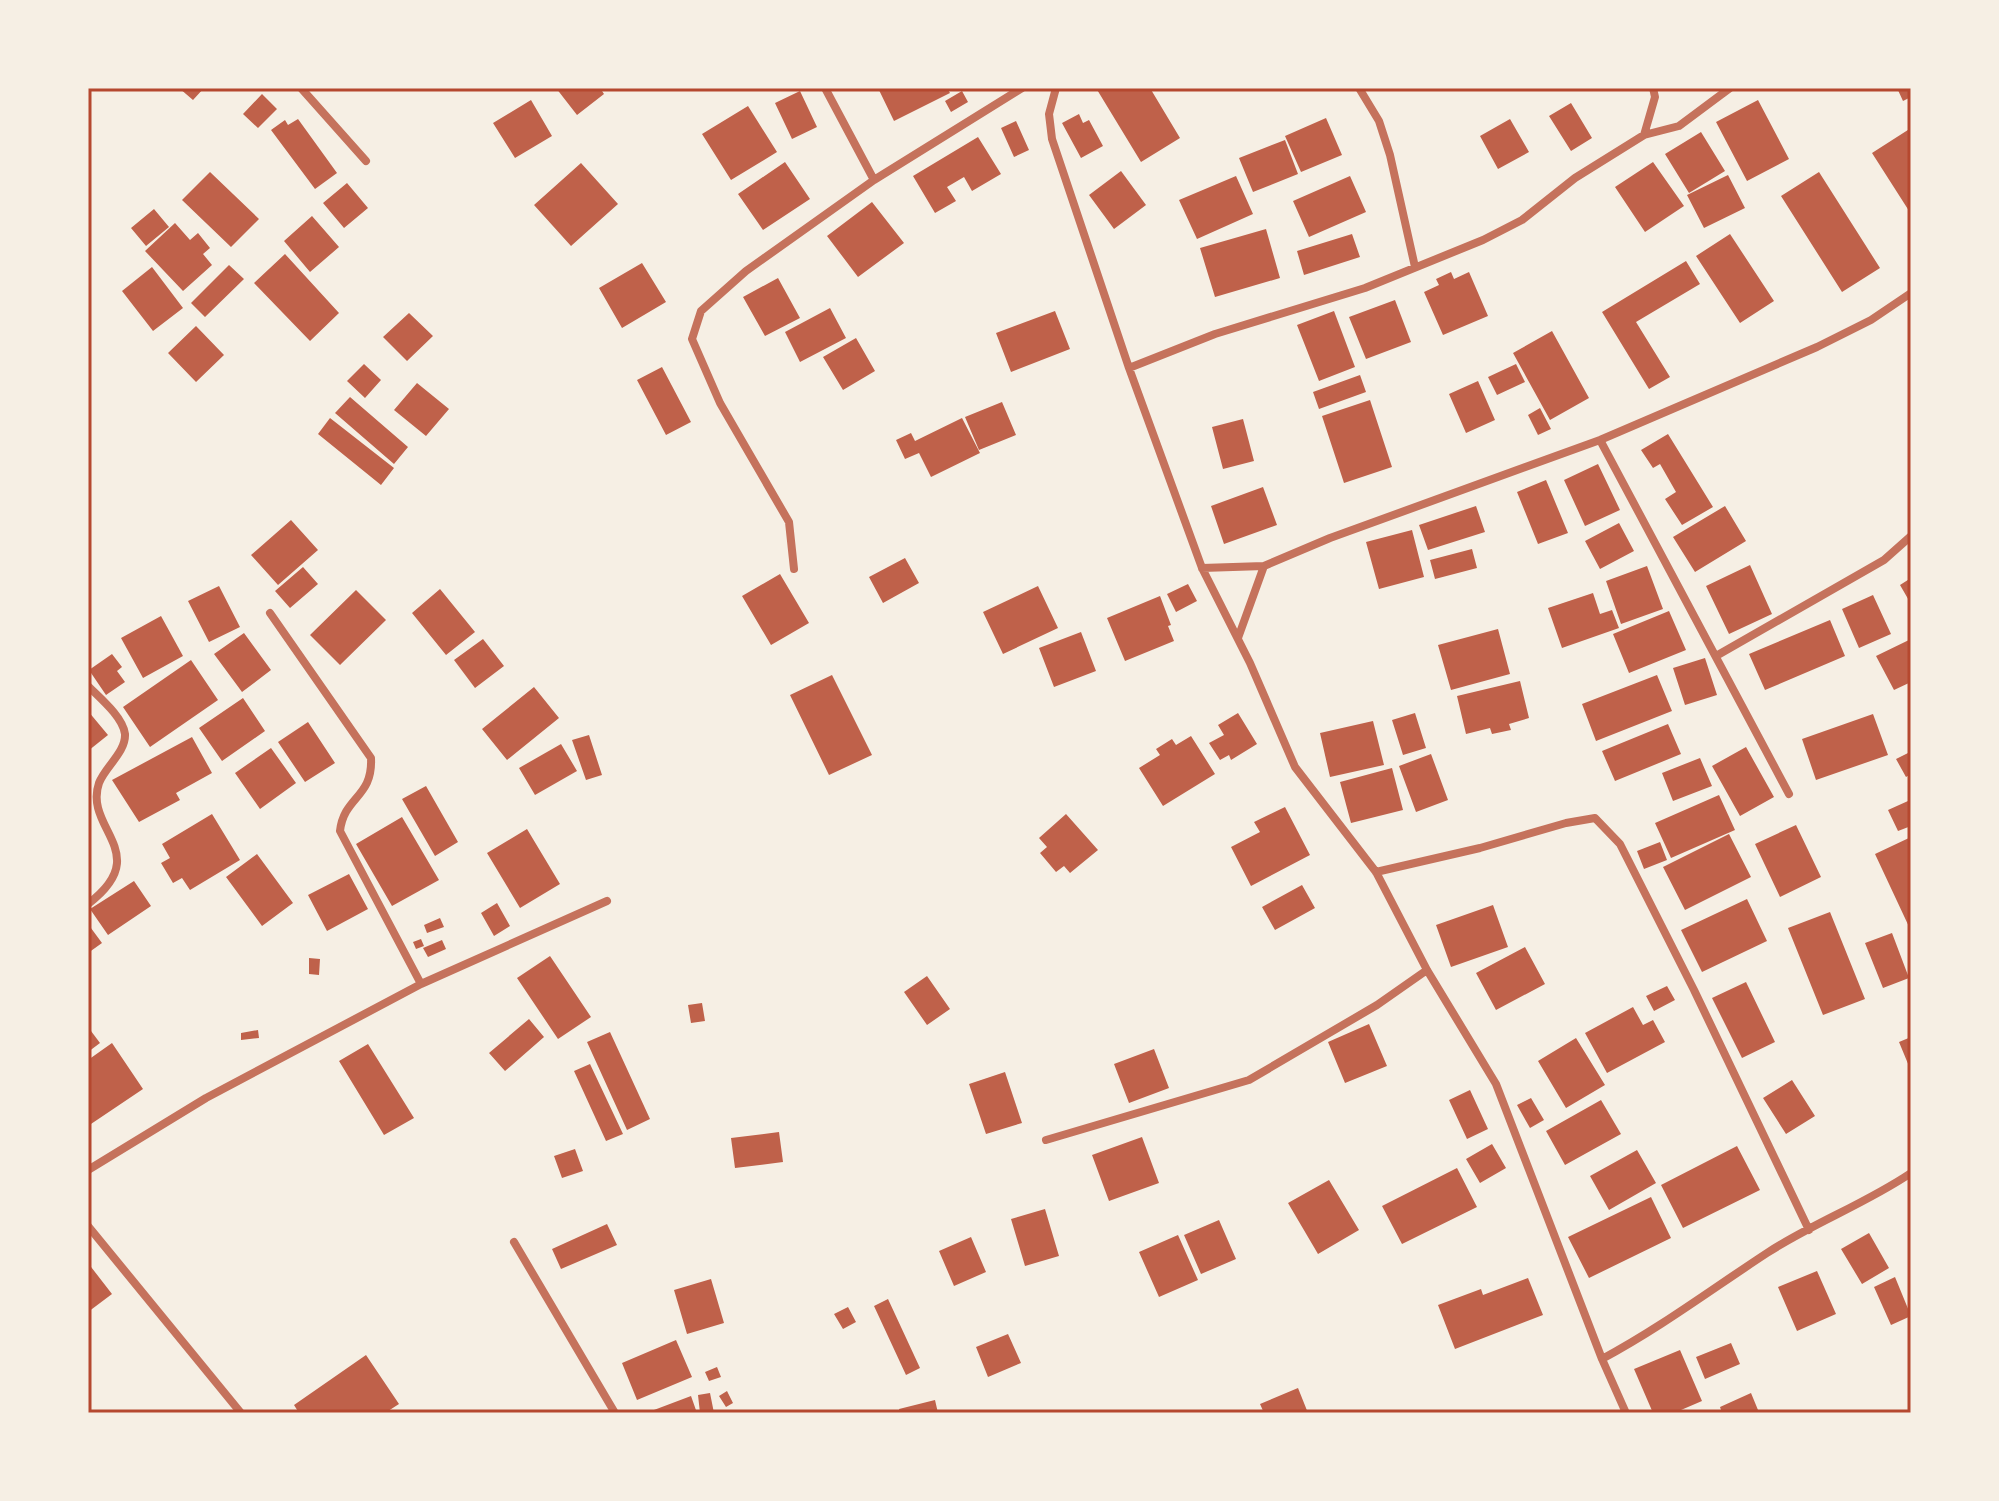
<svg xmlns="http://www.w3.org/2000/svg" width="1999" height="1501" viewBox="0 0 1999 1501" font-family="'Public Sans',sans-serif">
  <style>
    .building { fill: #bf614a }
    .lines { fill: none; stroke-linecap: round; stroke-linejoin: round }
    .minor { stroke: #c5725c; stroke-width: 8 }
    .neatline { fill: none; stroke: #b5482f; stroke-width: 3 }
  </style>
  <rect width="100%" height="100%" fill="#f6efe4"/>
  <!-- building -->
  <path class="building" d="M179,88H204L193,100Z
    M556,88H600L604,94L577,115Z
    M878,88H947L950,93L894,121Z
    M1096,88H1150L1180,138L1141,162Z
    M1897,88H1911V97L1903,101Z
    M800,91L817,127L792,139L775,103Z
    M962,91L968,102L951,112L945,101Z
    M262,94L277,109L258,128L243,114Z
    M531,100L552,136L515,158L493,123Z
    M1758,100L1789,159L1747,181L1716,122Z
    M1571,103L1592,138L1571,151L1549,116Z
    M748,106L777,152L731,180L702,134Z
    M1079,114L1083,123L1089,120L1103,146L1081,158L1062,123Z
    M1326,118L1342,155L1301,172L1285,136Z
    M298,119L337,173L315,189L271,130L285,120L288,125Z
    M1510,119L1529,152L1498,169L1480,136Z
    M1016,121L1029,150L1014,157L1001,128Z
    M1911,128V214L1872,153Z
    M1701,132L1725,171L1689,193L1665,154Z
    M978,137L1001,174L972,191L964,177L947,187L956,201L935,213L913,176Z
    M1285,140L1298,174L1253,192L1239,158Z
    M785,162L810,199L763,230L738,194Z
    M1653,162L1684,206L1645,232L1615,187Z
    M581,163L618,204L571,246L534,205Z
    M1121,171L1146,205L1114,229L1089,195Z
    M210,172L259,219L231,247L182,200Z
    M1819,172L1880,268L1842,292L1781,196Z
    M1728,175L1745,208L1704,228L1687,195Z
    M1236,176L1253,214L1197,239L1179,200Z
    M1350,176L1366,212L1309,237L1293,201Z
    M347,183L368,208L344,228L323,203Z
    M872,202L904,243L858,277L827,236Z
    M154,209L169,227L146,246L131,228Z
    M312,216L339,247L310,272L284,241Z
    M175,223L190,240L198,233L210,248L203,254L212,265L183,291L145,251Z
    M1266,229L1280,278L1215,297L1200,248Z
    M1352,234L1360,257L1304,275L1297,251Z
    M1730,234L1774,301L1740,323L1696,256Z
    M285,254L339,313L310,341L254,283Z
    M1686,261L1700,284L1636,322L1670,377L1649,389L1602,312Z
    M642,263L666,302L622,328L599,288Z
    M229,265L244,279L205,317L191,303Z
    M152,267L183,308L153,331L122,291Z
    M1451,272L1454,279L1469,272L1488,316L1443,335L1424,292L1439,285L1436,279Z
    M778,278L800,318L765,336L743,297Z
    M1395,300L1411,342L1366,359L1349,317Z
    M830,308L846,338L800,362L785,332Z
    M1055,311L1070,349L1011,372L996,333Z
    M1334,311L1355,367L1319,381L1297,325Z
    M409,313L433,336L407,361L383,337Z
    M196,326L224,355L196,382L168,353Z
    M1552,331L1589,398L1550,420L1513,353Z
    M856,338L875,371L843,390L823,357Z
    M364,364L381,380L365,398L347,381Z
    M1516,364L1525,382L1497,395L1488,377Z
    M662,367L691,422L666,435L637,380Z
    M1360,375L1366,392L1319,409L1313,392Z
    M1478,381L1495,420L1466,433L1449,394Z
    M417,383L449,409L426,436L394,410Z
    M350,397L408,447L394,464L335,413Z
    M1370,400L1392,467L1344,483L1322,416Z
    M1002,402L1016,435L979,450L965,417Z
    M1540,408L1551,429L1538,435L1528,415Z
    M330,418L394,468L381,485L318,434Z
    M962,418L980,453L931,477L919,453L905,459L896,440L911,433L915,441Z
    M1243,419L1254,461L1223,469L1212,427Z
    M1668,434L1713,507L1682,525L1665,499L1676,492L1660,464L1653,468L1641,450Z
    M1598,464L1620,510L1585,526L1564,480Z
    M1546,480L1568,533L1538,544L1517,492Z
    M1263,487L1277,525L1224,544L1211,506Z
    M1476,506L1485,532L1428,550L1419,525Z
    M1725,506L1746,541L1695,572L1673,537Z
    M291,520L318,550L278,585L251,555Z
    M1619,523L1634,551L1600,569L1585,541Z
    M1412,530L1424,577L1379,589L1366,542Z
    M1472,549L1477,568L1435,579L1430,560Z
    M905,558L919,583L883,603L869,577Z
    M1750,565L1772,614L1729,634L1706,586Z
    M1647,566L1663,609L1621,624L1606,581Z
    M303,567L318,584L290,608L275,591Z
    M780,574L809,623L771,645L742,596Z
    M1911,578V604L1900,585Z
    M1188,584L1197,601L1176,612L1167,594Z
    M219,586L240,627L209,642L188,601Z
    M1038,586L1058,628L1003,654L983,612Z
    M440,589L475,632L446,655L412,613Z
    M356,590L386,620L340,665L310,635Z
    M1593,593L1600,614L1612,610L1619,628L1562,648L1548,608Z
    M1873,595L1891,634L1859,648L1842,609Z
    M1160,596L1171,625L1168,626L1174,641L1125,661L1107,618Z
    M1669,611L1686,650L1629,673L1613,634Z
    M161,616L183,656L143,678L121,638Z
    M1830,620L1845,656L1765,690L1749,654Z
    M1498,629L1510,674L1451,690L1438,645Z
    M1081,632L1096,671L1054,687L1039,648Z
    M244,633L271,670L242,692L214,654Z
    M483,639L504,666L475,688L454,660Z
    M1911,639V682L1894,690L1876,656Z
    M112,654L122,667L117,671L125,682L106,695L89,670Z
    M1705,658L1717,695L1685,705L1673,668Z
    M191,660L218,700L150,747L123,707Z
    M832,675L872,755L829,775L790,695Z
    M1657,675L1672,711L1596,741L1582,704Z
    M1520,681L1529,718L1509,724L1511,730L1492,734L1490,728L1466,734L1457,696Z
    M534,687L559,718L507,760L482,729Z
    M243,698L265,731L222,761L199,728Z
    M88,711L108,735L88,751Z
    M1238,713L1257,744L1231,760L1229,755L1220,760L1209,743L1224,735L1218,725Z
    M1415,713L1426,748L1403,755L1392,720Z
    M1873,714L1888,755L1816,780L1802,739Z
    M1373,721L1384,765L1330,777L1320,733Z
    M308,722L335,763L305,782L278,742Z
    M1668,724L1681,754L1615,781L1602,751Z
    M589,735L602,775L586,780L572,740Z
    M1191,736L1215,774L1163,806L1139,768L1160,755L1156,749L1172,739L1176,745Z
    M192,737L212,773L176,793L180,800L139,822L112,780Z
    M561,744L577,771L535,795L519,768Z
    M1746,747L1774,797L1740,816L1712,766Z
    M271,748L296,783L260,809L235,773Z
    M1910,752L1911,774L1906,777L1896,759Z
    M1431,754L1448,800L1416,812L1399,766Z
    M1700,758L1712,786L1673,801L1662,773Z
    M1392,768L1403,810L1351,823L1340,782Z
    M426,786L458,842L435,856L402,799Z
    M1719,795L1735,830L1671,858L1655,823Z
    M1908,801L1911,807V826L1898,831L1888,810Z
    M1285,807L1310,855L1251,886L1231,847L1260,832L1254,822Z
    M212,814L240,860L190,890L182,878L173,883L161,863L170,858L162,844Z
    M1066,814L1098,850L1070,873L1064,866L1056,872L1040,853L1047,847L1039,838Z
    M402,817L439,880L392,906L356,844Z
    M1796,825L1821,877L1780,897L1755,844Z
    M527,829L560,884L520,908L487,853Z
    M1729,834L1751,877L1685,910L1663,867Z
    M1911,837V931L1875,854Z
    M1660,842L1667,860L1644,869L1637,851Z
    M257,854L293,903L262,926L226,877Z
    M349,874L368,909L327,931L308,895Z
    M134,881L151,906L108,935L90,909Z
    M1302,885L1315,908L1275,930L1262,907Z
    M1747,899L1767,941L1702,972L1681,930Z
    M497,903L510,926L494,936L481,913Z
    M1493,905L1508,947L1451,967L1436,925Z
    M1830,912L1865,999L1823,1015L1788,928Z
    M440,918L444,927L427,933L424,925Z
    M88,924L102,943L88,953Z
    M1892,933L1909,978L1883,988L1865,943Z
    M421,939L424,946L416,949L413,942Z
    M442,940L446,949L428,957L423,948Z
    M1525,947L1545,984L1496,1010L1476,973Z
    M550,956L591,1017L558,1039L517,978Z
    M309,958L320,959L319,975L309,974Z
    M927,976L950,1009L927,1025L904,992Z
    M1746,982L1775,1042L1742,1058L1712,998Z
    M1667,986L1675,1000L1654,1011L1646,996Z
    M702,1003L705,1021L691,1023L688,1005Z
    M1633,1007L1643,1025L1653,1020L1665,1042L1607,1073L1585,1033Z
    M529,1019L544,1037L505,1071L489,1053Z
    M1369,1024L1387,1066L1345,1083L1328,1042Z
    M88,1027L100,1043L88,1052Z
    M258,1030L259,1038L241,1040V1033Z
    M610,1032L650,1119L627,1130L587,1042Z
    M1911,1037V1071L1899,1042Z
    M1576,1038L1605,1085L1566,1108L1538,1061Z
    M112,1043L143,1089L88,1126V1060Z
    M368,1044L414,1118L384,1135L339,1061Z
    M1154,1049L1169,1088L1129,1103L1114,1064Z
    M590,1064L623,1134L606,1141L574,1071Z
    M1005,1072L1022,1123L986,1134L969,1084Z
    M1792,1080L1815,1116L1786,1134L1763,1098Z
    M1470,1090L1488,1129L1467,1139L1449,1100Z
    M1531,1098L1544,1120L1530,1128L1517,1105Z
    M1601,1100L1621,1134L1565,1165L1546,1131Z
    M779,1132L783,1162L735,1168L731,1138Z
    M1142,1137L1159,1183L1109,1201L1092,1155Z
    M1492,1144L1506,1168L1480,1183L1466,1159Z
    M1737,1146L1760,1190L1683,1228L1661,1185Z
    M575,1149L583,1171L562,1178L554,1156Z
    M1637,1150L1656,1183L1609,1210L1590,1176Z
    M1457,1168L1477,1207L1402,1244L1382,1206Z
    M1329,1180L1359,1230L1318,1254L1288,1203Z
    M1651,1197L1671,1238L1589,1278L1568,1237Z
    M1045,1209L1059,1256L1025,1266L1011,1219Z
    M1219,1220L1236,1259L1201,1274L1184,1235Z
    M607,1224L617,1245L561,1269L552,1249Z
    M1869,1233L1889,1268L1862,1284L1841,1249Z
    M1178,1235L1198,1280L1159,1297L1139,1252Z
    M971,1237L986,1272L954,1286L939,1251Z
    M88,1263L112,1294L88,1312Z
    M1817,1271L1836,1314L1797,1331L1778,1287Z
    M1895,1277L1911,1316L1891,1325L1874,1287Z
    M1528,1278L1543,1315L1455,1349L1438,1305L1481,1289L1483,1295Z
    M711,1279L724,1323L687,1334L674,1290Z
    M888,1299L920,1368L906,1375L874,1306Z
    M848,1307L856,1322L843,1329L834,1314Z
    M1008,1334L1021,1363L988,1377L976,1347Z
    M676,1340L692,1377L637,1400L622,1363Z
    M1731,1343L1740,1364L1705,1379L1696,1357Z
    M1680,1350L1702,1401L1674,1413H1653L1634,1369Z
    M366,1355L399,1404L385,1413H299L294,1405Z
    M717,1367L721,1377L709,1381L705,1372Z
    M1298,1388L1308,1413H1264L1260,1404Z
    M727,1391L733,1403L726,1407L719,1396Z
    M710,1393L714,1413H700L698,1395Z
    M1751,1393L1758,1410L1751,1413H1722L1720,1407Z
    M691,1396L697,1413H646Z
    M935,1400L938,1413H900L899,1409Z"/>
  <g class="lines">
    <!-- minor -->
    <path class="minor" d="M301,88L366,161
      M825,88L874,180
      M1056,88L1049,114L1052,139L1129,368L1202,568L1250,663L1295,767L1376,872L1427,970L1496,1084L1602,1359L1626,1413
      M1359,88L1379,121L1390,155L1415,267
      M1644,135L1655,97L1653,88
      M1129,368L1215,334L1365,288L1483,240L1522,220L1575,178L1644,135L1679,126L1730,88
      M1600,440L1789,794
      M1202,568L1264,566L1330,538L1600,440L1817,347L1871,320L1911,293
      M794,569L789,522L720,403L692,339L701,311L746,271L874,180L1022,88
      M270,613L371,758C373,798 344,796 340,831L421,984
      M1238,638L1264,566
      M1716,656L1884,560L1911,536
      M88,686C100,698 123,717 125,734C126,752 105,767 99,783C83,829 155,853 88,904
      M1376,872L1480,848L1566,823L1595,818L1620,844L1694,990L1809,1230
      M1046,1140L1249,1080L1377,1005L1427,970
      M88,1170L206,1098L421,984L607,901
      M88,1226L241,1413
      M514,1242L615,1413
      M1602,1359C1660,1328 1712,1289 1767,1253C1813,1223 1865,1204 1911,1173"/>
  </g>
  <!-- border -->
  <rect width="1999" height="1501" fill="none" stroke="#f6efe4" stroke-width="180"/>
  <rect x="90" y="90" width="1819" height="1321" class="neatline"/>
</svg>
